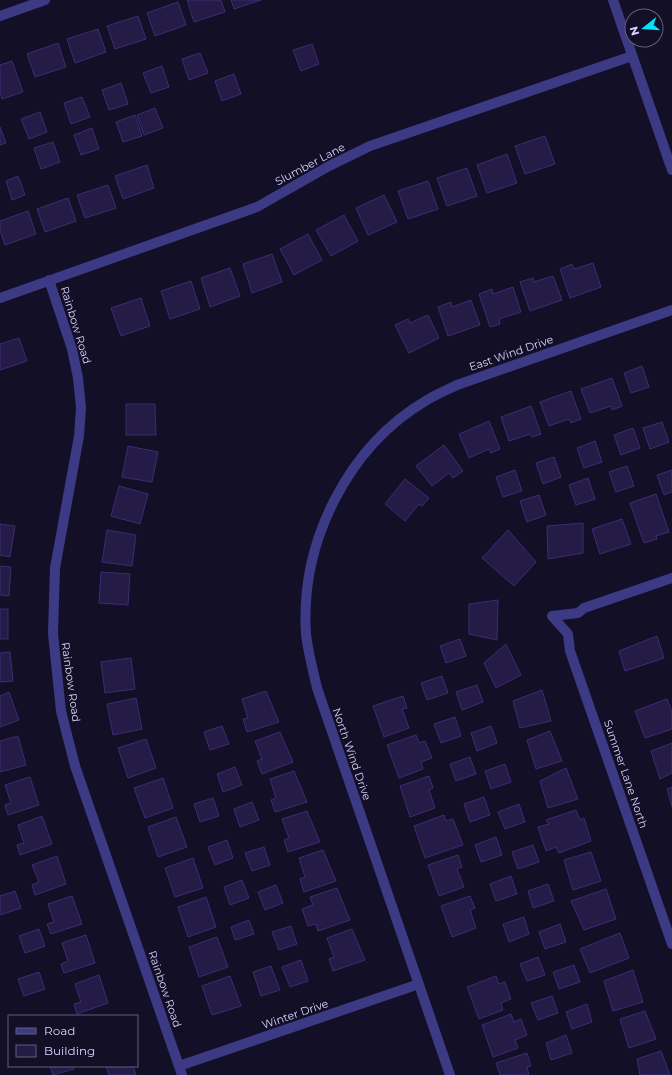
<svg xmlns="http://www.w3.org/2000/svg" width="672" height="1075" viewBox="0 0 672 1075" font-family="Montserrat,sans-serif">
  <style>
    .building { fill: #241b47; stroke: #3b2d73 }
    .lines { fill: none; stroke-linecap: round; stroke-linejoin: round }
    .street { stroke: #3d3a85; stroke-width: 10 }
    .labels { text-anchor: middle; stroke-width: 3.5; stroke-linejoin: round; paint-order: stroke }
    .street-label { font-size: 11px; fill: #d9d4ff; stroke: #130f26 }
  </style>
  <rect width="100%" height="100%" fill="#130f26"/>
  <!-- building -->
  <path class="building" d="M187,0H221L225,12L194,22Z
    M231,0H261L234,9Z
    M178,2L186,25L155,36L147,13Z
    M138,16L146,39L115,49L107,26Z
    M98,29L106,52L75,63L67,39Z
    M58,43L66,67L35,77L27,54Z
    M312,44L319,64L301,71L293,50Z
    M200,53L208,73L189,80L182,59Z
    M12,61L23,92L2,99L0,93V65Z
    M162,66L169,87L151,93L143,73Z
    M234,74L241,94L222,101L215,81Z
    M121,83L128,104L109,110L102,90Z
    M82,97L90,117L71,124L64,103Z
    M155,108L163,128L144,135L137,115Z
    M40,112L47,132L29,139L21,119Z
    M135,115L142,136L123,142L116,122Z
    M0,127L6,143L0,145Z
    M92,128L99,149L81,155L74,135Z
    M545,136L555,164L525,174L515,146Z
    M53,142L60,162L41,169L34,148Z
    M507,154L517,183L487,193L477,165Z
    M147,165L154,188L123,199L115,176Z
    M467,168L477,196L447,206L437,178Z
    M18,176L25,195L12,200L6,181Z
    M428,181L438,209L408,219L398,191Z
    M108,185L116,208L85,218L77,195Z
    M384,195L397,222L368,235L356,208Z
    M68,198L76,221L45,232L37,209Z
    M28,211L36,234L5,245L0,230V221Z
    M344,215L358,241L331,256L316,230Z
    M308,234L322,260L294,275L280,249Z
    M272,254L282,282L252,293L243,264Z
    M593,263L601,287L570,298L560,269L572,264L574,269Z
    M230,268L240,296L210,307L201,278Z
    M553,276L562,300L530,311L520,282L533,278L534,282Z
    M191,281L200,309L170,319L161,291Z
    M513,287L521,312L499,319L500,324L490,327L479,294L492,289L493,294Z
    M141,298L150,326L121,336L111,308Z
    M471,300L480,325L448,336L438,307L451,302L452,307Z
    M428,315L439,338L409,353L395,325L408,319L410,323Z
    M19,338L27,361L0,370V344Z
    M642,366L649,387L631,393L624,373Z
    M612,378L622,406L612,410L611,406L590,413L581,389Z
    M571,391L581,419L571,423L569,419L549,426L540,402Z
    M126,404H155L156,435H126Z
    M531,406L541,434L532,437L530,434L509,441L501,417Z
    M489,421L500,449L491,453L489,449L469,458L459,434Z
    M662,422L669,442L650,449L643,428Z
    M633,428L640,448L621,455L614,435Z
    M595,441L602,462L584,468L577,448Z
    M444,445L463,471L453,478L449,473L432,486L416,466Z
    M128,446L158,452L152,482L122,477Z
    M554,457L561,477L543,484L536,463Z
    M627,466L634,486L616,492L609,472Z
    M515,470L522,491L503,497L496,477Z
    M672,470V492L664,495L657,475Z
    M588,478L595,499L576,505L569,485Z
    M405,479L429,498L422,506L419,504L405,521L385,504Z
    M119,486L148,494L140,524L111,516Z
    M656,494L669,532L656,536L657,539L644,543L630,503Z
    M539,495L546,515L527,522L520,501Z
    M622,519L631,544L600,554L592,529Z
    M583,523V553L548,559L547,526Z
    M0,524L15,526L10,557L0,555Z
    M107,530L136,535L132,566L102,562Z
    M508,530L536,562L514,586L482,558Z
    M0,566L11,567L9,596L0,595Z
    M101,572L130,574L128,605L99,603Z
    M498,600L497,640L469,634V604Z
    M0,609H8V639H0Z
    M657,636L664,658L625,671L619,651Z
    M460,639L466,656L446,663L440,646Z
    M506,644L521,675L496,688L484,663Z
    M10,652L13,681L0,682V653Z
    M131,658L135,689L105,693L101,662Z
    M442,676L448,693L427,700L421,683Z
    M477,685L483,702L462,710L456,692Z
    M542,690L551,721L520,728L513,701Z
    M266,691L279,722L247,732L243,719L248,718L242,699Z
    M9,692L19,720L0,727V696Z
    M403,696L407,708L402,709L409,728L384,737L373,706Z
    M136,698L142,729L113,735L107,704Z
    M667,699L672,712V729L645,738L635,711Z
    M455,717L461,736L441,743L434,724Z
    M222,726L229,744L210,750L204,732Z
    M491,726L497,743L477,751L471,733Z
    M550,731L562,761L536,769L527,740Z
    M280,732L293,762L262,774L257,761L262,759L255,741Z
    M416,735L419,743L425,741L432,758L421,762L423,769L399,778L387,745Z
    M18,736L26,765L0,772V741Z
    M146,739L156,768L128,778L118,748Z
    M672,743V773L660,779L651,751Z
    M470,757L476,774L456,781L450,764Z
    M505,764L511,782L491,789L485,771Z
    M235,767L242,785L223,792L217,774Z
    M566,768L578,799L548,808L540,781Z
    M294,771L307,802L275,812L271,800L276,798L270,779Z
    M429,776L433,788L429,790L435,808L410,817L400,786Z
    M30,777L39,805L8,815L5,805L11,803L5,785Z
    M163,778L173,808L145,818L134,788Z
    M672,787V807L667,789Z
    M484,797L490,815L470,822L464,804Z
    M213,798L219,816L200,822L194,804Z
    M252,802L259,820L240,827L234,809Z
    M519,804L525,822L505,829L498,812Z
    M576,810L580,820L584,818L591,841L559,853L556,847L546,851L538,827L549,824L546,820Z
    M307,811L320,842L288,852L284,840L289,838L282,819Z
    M444,815L446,821L453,819L463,845L425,858L414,826Z
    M42,816L52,844L20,855L17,845L24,843L18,825Z
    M176,817L187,847L158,857L148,827Z
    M496,837L502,855L481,862L475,845Z
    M227,840L233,858L215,865L208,847Z
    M533,845L539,862L518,869L512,852Z
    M264,847L270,865L252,871L245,853Z
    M323,850L336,881L304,892L300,879L305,877L299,858Z
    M591,852L601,881L573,890L564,860Z
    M458,855L462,867L457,869L464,887L439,896L428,865Z
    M57,856L66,884L35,895L32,885L39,882L32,865Z
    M193,858L203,888L175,897L165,868Z
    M511,876L517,894L496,901L490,884Z
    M242,880L249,898L230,905L224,887Z
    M548,884L554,901L533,908L528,891Z
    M276,885L283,903L265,910L258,892Z
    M337,888L350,920L318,931L316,924L308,926L302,909L313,905L310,897Z
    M606,889L616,919L584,930L571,901Z
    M15,891L21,908L0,915V896Z
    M72,896L82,924L51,934L47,924L54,922L48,904Z
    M470,896L475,908L470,910L476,928L452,937L441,906Z
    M206,897L216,927L188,937L178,907Z
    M524,917L529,934L509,942L503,924Z
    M249,920L254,934L235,940L231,927Z
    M560,924L566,942L545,949L539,932Z
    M291,926L297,944L279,950L272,932Z
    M39,929L45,946L25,953L19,936Z
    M352,929L365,960L333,971L329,959L334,957L327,938Z
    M620,933L629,958L590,973L580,949Z
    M86,935L95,963L64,973L61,964L68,961L62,943Z
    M217,937L228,967L199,977L189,947Z
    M538,957L545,975L527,981L520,964Z
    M301,960L308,981L290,987L282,967Z
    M574,965L580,982L559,989L553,972Z
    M271,966L280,990L261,996L253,972Z
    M633,970L643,1002L613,1011L604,981Z
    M39,972L45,989L24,996L18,979Z
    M99,975L108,1003L77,1014L74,1004L81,1002L75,984Z
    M230,976L241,1006L212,1015L202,986Z
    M496,976L499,984L505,982L511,999L501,1003L503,1010L479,1019L467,987Z
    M552,996L558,1013L538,1020L531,1003Z
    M587,1004L592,1022L572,1029L566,1012Z
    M645,1011L656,1039L629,1048L620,1019Z
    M511,1014L514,1022L521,1019L527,1035L515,1040L518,1048L493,1057L482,1025Z
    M566,1035L572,1053L551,1060L546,1043Z
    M661,1051L670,1075H640L637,1059Z
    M527,1053L531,1066L527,1067L529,1075H500L496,1063Z
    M50,1066H73L74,1069L53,1075Z
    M106,1066H133L136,1075H109Z"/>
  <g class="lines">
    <!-- street -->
    <path class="street" d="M613,0L672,170
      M0,16L45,0
      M49,280L72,349L78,378L81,408L79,436L55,568L53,634L61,711L75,766L182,1075
      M0,298L257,207L329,166L370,146L632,56
      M552,616L568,634L570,651L672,944
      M552,616L578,613L584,608L672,578
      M179,1066L419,984
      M450,1075L317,688C313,670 308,652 306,634C300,543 347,447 427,400C437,394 447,390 457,385L672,310"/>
  </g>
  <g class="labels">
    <!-- street labels -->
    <g class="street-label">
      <text transform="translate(310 164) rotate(-28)" y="4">Slumber Lane</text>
      <text transform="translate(76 325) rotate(73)" y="4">Rainbow Road</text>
      <text transform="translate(511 353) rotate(-19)" y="4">East Wind Drive</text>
      <text transform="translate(71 682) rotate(82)" y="4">Rainbow Road</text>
      <text transform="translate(352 754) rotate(71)" y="4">North Wind Drive</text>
      <text transform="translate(626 774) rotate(71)" y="4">Summer Lane North</text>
      <text transform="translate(165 989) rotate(71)" y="4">Rainbow Road</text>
      <text transform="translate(295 1014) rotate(-19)" y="4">Winter Drive</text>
    </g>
  </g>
  <!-- legend -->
  <rect x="8" y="1015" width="130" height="52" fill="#130f26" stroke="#625e7d"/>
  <rect x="16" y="1028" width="20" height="6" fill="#3d3a85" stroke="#625e7d"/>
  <text x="44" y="1035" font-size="12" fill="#d9d4ff">Road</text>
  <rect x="16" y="1045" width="20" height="12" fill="#241b47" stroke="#625e7d"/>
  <text x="44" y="1055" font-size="12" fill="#d9d4ff">Building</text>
  <!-- north arrow -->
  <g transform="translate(644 28) rotate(253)"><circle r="19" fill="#130f26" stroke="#625e7d"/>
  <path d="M0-3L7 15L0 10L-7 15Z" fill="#00e5ff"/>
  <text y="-6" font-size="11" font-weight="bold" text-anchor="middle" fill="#d9d4ff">N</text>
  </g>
</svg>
